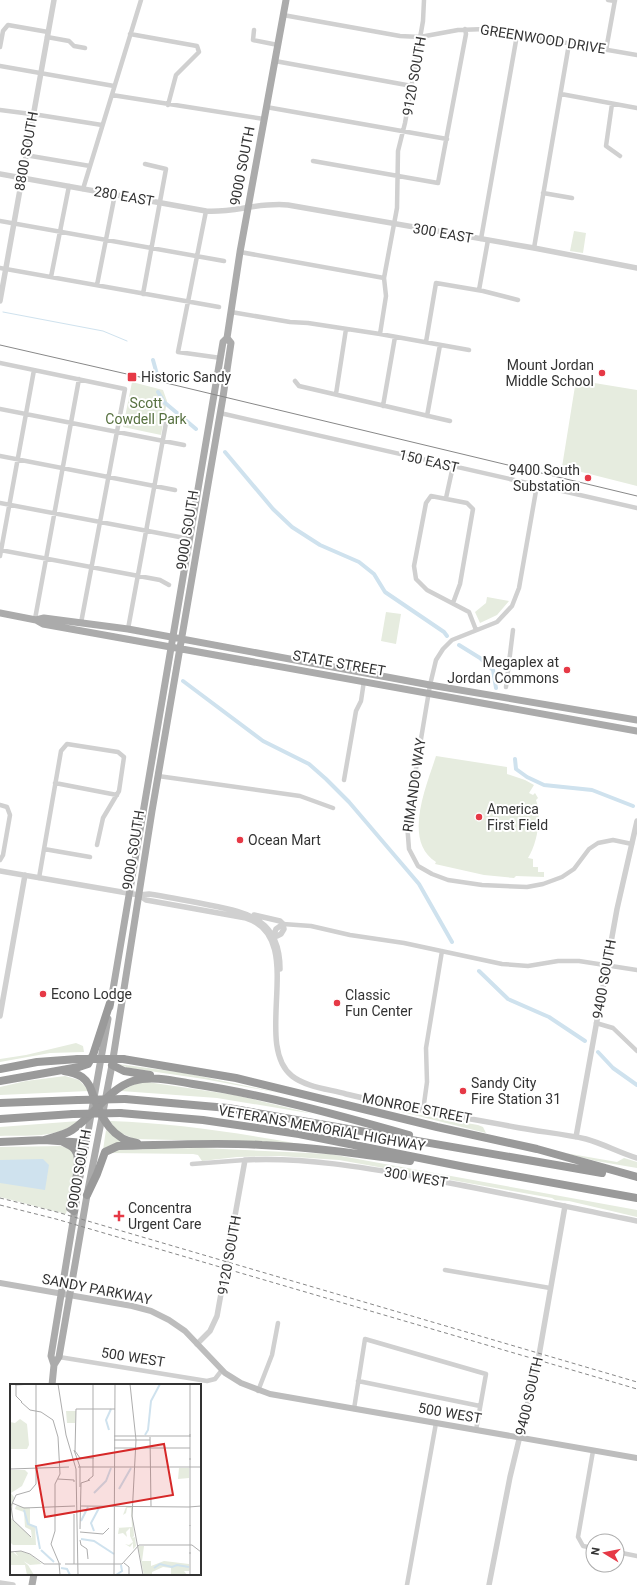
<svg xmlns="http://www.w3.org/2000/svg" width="637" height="1585" viewBox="0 0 637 1585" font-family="Roboto,sans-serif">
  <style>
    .green { fill: #e6ecdf }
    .water { fill: #cfe2ee }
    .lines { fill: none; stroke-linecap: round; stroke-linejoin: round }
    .stream { stroke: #cfe2ee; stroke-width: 1 }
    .canal { stroke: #cfe2ee; stroke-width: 4 }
    .minor { stroke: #d0d0d0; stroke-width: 4.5 }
    .tertiary { stroke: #d0d0d0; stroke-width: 5.5 }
    .secondary { stroke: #bdbdbd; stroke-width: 6 }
    .primary { stroke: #ababab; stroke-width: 7 }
    .motorway { stroke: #9a9a9a; stroke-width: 8 }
    .tram { stroke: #888; stroke-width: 1 }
    .rail { stroke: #888; stroke-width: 1; stroke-dasharray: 4 3; stroke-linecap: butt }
    .motorway-bridge { stroke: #9a9a9a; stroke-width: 8 }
    .poi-dot { fill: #e63946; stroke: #fff; stroke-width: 1.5 }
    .labels { text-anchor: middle; stroke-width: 4; stroke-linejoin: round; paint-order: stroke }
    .street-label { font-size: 14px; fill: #333; stroke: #fff }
    .poi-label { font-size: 14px; fill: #333; stroke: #fff; text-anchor: start }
    .park-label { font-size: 14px; fill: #56703f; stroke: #fff }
    .inset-river { fill: none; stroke: #cfe2ee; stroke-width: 2 }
    .inset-road { fill: none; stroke: #adadad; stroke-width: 1 }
    .view { fill: #d62828; fill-opacity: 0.15; stroke: #d62828; stroke-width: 2 }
    .inset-edge { fill: none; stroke: #333; stroke-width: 2 }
  </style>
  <rect width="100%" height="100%" fill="#fff"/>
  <!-- green -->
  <path class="green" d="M574,231L586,233L583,253L570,251Z
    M576,380L637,390V486L562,467Z
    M132,382L163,390L167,401L161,435L123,427Z
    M487,597L509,601L497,615L480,623L475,612L486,603Z
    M386,612L401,614L396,644L381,641Z
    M436,756L507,767V774L525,780L534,785L529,793L533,795L535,793L538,798L536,800C542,817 537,844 528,858L533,859V867H538V872H544V877L516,876L514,878L484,875L435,864L436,862C402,841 427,785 436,756Z
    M76,1043L83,1046L84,1052L50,1053L0,1062V1059L26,1055Z
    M118,1064L185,1073L285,1094L204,1079L129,1068Z
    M65,1076L79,1080L89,1091L0,1095V1087L26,1081Z
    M147,1082L235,1095L314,1114L217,1098L121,1091L135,1084Z
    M398,1111L478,1125L483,1127L486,1133Z
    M79,1121C57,1139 27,1135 0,1136V1127Z
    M110,1121C171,1123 233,1132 294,1143L135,1139L118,1132Z
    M106,1130L122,1142L103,1150Z
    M61,1146L72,1150C79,1169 70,1195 66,1214L0,1197V1147Z
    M201,1148L330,1154L637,1210V1217L569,1201L555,1200L552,1198L339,1160L280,1156L237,1157L202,1161L198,1155L193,1154L109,1153L112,1150Z
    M565,1153L617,1162L624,1158L637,1162V1168L596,1161Z"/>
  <!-- water -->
  <path class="water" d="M43,1159L49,1165L45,1190L0,1183V1160Z"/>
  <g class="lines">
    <!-- stream -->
    <path class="stream" d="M3,312L103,331L127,341"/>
    <!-- canal -->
    <path class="canal" d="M153,360L158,378
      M158,392L164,402L196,429
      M225,452L273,509L292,527L320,545L359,562L374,574L385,592L444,632L447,636
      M459,645L480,658L493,670L496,688
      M183,681L263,741L309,764L326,779L349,802L419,884L452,942
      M515,759L516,769L527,777L544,785L592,790L633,806
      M479,971L508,999L549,1017L585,1041
      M598,1052L613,1068L637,1085"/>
    <!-- minor -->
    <path class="minor" d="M608,0L615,1
      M283,15L400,36L420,37L458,30L486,29L637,55
      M254,30L253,40L278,45
      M130,34L197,46L199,52L176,75L168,105
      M47,37L69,41L74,46L85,48
      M0,47L3,31L8,25L48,32
      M606,50L615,0
      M275,61L412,86
      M0,66L114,86
      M561,94L637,108
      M112,95L264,119
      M612,104L606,146L620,156
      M266,107L447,139
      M0,110L39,115L102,125
      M25,155L90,166
      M313,161L438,183L466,34L465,29
      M83,189L141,0
      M543,193L572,198
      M206,211L178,352L221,358
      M0,221L224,261
      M481,239L517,35
      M534,248L569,44
      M240,252L384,278
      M0,268L219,307
      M51,277L69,186
      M97,285L115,194
      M479,290L488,240
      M143,294L166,169L145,164
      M231,312L290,322L308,323L380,334L469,350
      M380,334L386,296L384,278L397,208L398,151L405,123L423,21L424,0
      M426,342L436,283L483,291L518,300
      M0,363L125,389L81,623
      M295,381L299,386L450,421
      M336,394L346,329
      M383,406L395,337
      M0,409L184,445
      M220,413L637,508
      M427,416L440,345
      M0,456L175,490
      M537,485L519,588L512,606L497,622L452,640L443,649L436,660L430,685L407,823L409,849L418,866L432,874L448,880L482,885L527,887L543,884L562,877L574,869L589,849L598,843L613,840L632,844
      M446,498L453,466
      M0,503L190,539
      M0,550L160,580L169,585
      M0,556L34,370
      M453,603L460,584L473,509L467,503L431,496L426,503L414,566L416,579L427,590L469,612L476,630
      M35,619L79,379
      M128,629L166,423
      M506,687L513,630
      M158,776L300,796L333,808
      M344,780L356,711L361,701L364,681
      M55,783L117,795
      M0,805L7,807L10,815L3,855L0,860
      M44,849L90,857
      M39,878L61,751L67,744L118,752L124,757L119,791L103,818L97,845
      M283,924L311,926L350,935L404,943L502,964L528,966L558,961H579L637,970
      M596,1023L613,1028L637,1051
      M423,1111L427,1082L426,1048L442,951
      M192,1164L245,1160
      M445,1270L550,1288
      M59,1357L207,1381L215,1379L222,1370
      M358,1381L480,1406
      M258,1391L272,1355L278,1323
      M354,1409L365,1339L486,1374L476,1430
      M593,1548L583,1546L578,1537L593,1451
      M617,1552L637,1556
      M407,1585L436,1423"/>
    <!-- tertiary -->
    <path class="tertiary" d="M0,174L206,211C234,213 258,202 288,205L534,248L637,268
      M0,301L54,0
      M0,871L139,895L149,894C169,897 189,901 209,905C250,913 280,920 280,969
      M139,895L146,900L246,918C308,937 251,1043 292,1076C306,1087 328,1089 346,1094C403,1108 462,1117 520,1128C542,1132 565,1134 586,1139C604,1144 620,1153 637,1158
      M254,915L280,921L283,924
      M271,935L277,936L281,934L284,929L283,924
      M273,937L276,929L283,924
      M0,1016L25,875
      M576,1137L617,909L637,821
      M197,1344L210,1331L217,1316L245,1160C308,1157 367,1168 429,1179C498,1192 568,1207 637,1221
      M0,1583L13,1585
      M489,1585L510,1477L538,1361L565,1206"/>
    <!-- secondary -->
    <path class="secondary" d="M0,1283L132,1306L151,1311L169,1320L185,1331L225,1373L241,1383L270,1394L637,1458"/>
    <!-- primary -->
    <path class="primary" d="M0,613L36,620L43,624L637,731
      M36,620L44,618L128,629L430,685L637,720
      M110,1007L223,342L227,338L240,252L286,0
      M80,1177L108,1019
      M54,1365L59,1357L87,1195L112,1065L152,811L223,397L231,343L227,338
      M52,1385L54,1365L51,1356L78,1191
      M32,1585L34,1574"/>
    <!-- motorway -->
    <path class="motorway" d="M123,1059L236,1078L437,1127L537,1149L637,1177
      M112,1065L124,1071L150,1075
      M0,1069L37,1062L78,1059
      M64,1071C70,1072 76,1073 82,1077C89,1082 91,1089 94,1098C102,1119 113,1140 137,1143
      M0,1081L79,1067L88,1064L93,1055L110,1003
      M125,1099L228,1108L602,1173
      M0,1103L78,1100
      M120,1113L203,1120L299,1134L465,1167L637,1198
      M0,1119L73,1114
      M44,1140C53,1137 64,1135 72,1130C94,1116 108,1089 133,1081C152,1075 175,1081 193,1084C266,1095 338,1115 409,1135
      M0,1142L44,1140L86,1143
      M63,1142C69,1145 75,1147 77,1154C81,1167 73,1194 70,1208L74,1211
      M87,1195L97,1174L105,1152L118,1146C166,1145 214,1142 262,1145C312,1147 361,1154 410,1161"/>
    <!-- tram -->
    <path class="tram" d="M0,345L166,383L637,496"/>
    <!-- rail -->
    <path class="rail" d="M0,1198L57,1212L637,1382
      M0,1205L56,1219L637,1389"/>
    <!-- motorway-bridge -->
    <path class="motorway-bridge" d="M78,1059H123
      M78,1100L125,1099
      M73,1114L120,1113"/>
  </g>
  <!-- markers -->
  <g class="poi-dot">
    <circle cx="602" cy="373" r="4"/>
    <rect x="127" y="372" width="10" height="10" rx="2"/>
    <circle cx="588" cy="478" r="4"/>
    <circle cx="567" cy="670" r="4"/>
    <circle cx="479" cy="817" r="4"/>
    <circle cx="240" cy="840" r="4"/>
    <circle cx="43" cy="994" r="4"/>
    <circle cx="337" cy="1003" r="4"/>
    <circle cx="463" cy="1091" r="4"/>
    <path d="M117 1210h4v4h4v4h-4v4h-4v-4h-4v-4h4z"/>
  </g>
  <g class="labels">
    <!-- street labels -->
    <g class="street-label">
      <text transform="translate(543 39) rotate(9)" y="5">GREENWOOD DRIVE</text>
      <text transform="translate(414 76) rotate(-80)" y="5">9120 SOUTH</text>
      <text transform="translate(26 151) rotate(-80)" y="5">8800 SOUTH</text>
      <text transform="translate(242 166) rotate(-79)" y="5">9000 SOUTH</text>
      <text transform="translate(124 196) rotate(10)" y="5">280 EAST</text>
      <text transform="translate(443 233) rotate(10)" y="5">300 EAST</text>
      <text transform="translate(429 461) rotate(13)" y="5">150 EAST</text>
      <text transform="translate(187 530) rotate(-81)" y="5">9000 SOUTH</text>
      <text transform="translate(339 663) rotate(10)" y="5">STATE STREET</text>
      <text transform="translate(414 785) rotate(-82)" y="5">RIMANDO WAY</text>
      <text transform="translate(133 850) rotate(-81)" y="5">9000 SOUTH</text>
      <text transform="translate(604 979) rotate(-80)" y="5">9400 SOUTH</text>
      <text transform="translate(417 1108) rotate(11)" y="5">MONROE STREET</text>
      <text transform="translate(322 1128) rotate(10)" y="5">VETERANS MEMORIAL HIGHWAY</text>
      <text transform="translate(79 1169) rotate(-80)" y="5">9000 SOUTH</text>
      <text transform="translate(416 1177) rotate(10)" y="5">300 WEST</text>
      <text transform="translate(229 1255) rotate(-80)" y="5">9120 SOUTH</text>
      <text transform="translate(97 1289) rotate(11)" y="5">SANDY PARKWAY</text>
      <text transform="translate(133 1357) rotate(9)" y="5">500 WEST</text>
      <text transform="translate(529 1396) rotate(-77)" y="5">9400 SOUTH</text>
      <text transform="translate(450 1413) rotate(10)" y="5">500 WEST</text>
    </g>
    <!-- poi labels -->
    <g class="poi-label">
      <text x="594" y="370" text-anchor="end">Mount Jordan<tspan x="594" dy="16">Middle School</tspan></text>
      <text x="141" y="382">Historic Sandy</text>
      <text x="580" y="475" text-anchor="end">9400 South<tspan x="580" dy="16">Substation</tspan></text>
      <text x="559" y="667" text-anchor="end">Megaplex at<tspan x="559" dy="16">Jordan Commons</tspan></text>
      <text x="487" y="814">America<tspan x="487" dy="16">First Field</tspan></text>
      <text x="248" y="845">Ocean Mart</text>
      <text x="51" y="999">Econo Lodge</text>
      <text x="345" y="1000">Classic<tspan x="345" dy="16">Fun Center</tspan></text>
      <text x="471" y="1088">Sandy City<tspan x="471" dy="16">Fire Station 31</tspan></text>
      <text x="128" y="1213">Concentra<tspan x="128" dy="16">Urgent Care</tspan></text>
    </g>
    <!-- park labels -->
    <g class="park-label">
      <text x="146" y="408">Scott<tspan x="146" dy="16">Cowdell Park</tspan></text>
    </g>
  </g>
  <!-- overview -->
  <g transform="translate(10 1384)">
    <rect width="191" height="191" fill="#fff"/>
    <path d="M56,27H66L65,39H57ZM10,35L17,40L19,61L17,65H0V38L5,39ZM169,84H179V94L168,95ZM0,86H15L18,89L12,102L1,109L4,113L1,134L22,154L21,146L15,143L14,128L5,125L6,122L20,124V141L25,143L26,161H3L0,158ZM116,123H122L124,152L122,154L125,153L126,162L123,165V159L120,163L115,160L119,161L123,158L120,152V144L116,148L117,153L113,149L108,150L109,144H106L122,143L121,124H117L116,129L113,131ZM128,162H134L132,177H141V182L154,177L179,180V187H174L177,191H161V184L153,183L142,188V191H134ZM11,167L21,171L32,180L20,181L10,175L5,168ZM0,168H3L18,181L24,191H17L15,181H0Z" fill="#e6ecdf"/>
    <path class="inset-river" d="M99,46L96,36L101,25M135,51L138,46L141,17L150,0M109,105L121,84M84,109L96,97L101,84M14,126L18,140L26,143L30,165M71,137L78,123M84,147L81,139L89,124M71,155L84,157L104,170M31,166L44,178M51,184L57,185L60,191M144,184L150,180L162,183L167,181L179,183M106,191L112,187L111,181"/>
    <path class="inset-road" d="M6,0V12L12,18M48,0L56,51L66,85L68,191M120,0L126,56L122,132L133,191M5,1L23,0M11,18L20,26L31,28L43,36L48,53L50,90L45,100V147L41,160L49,179L50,191M104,52H180M140,53L141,122M180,53V0M104,56H140M104,64H180M64,66L70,83V103M84,74H70L65,67L66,25H105M180,74V142M180,76V50M68,83H191M0,85L59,83M48,95L64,96V98M78,96L83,92V0M2,119L14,124L65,122M70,122L179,123M179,123L191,122M180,141V170M70,145L71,99L80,96M70,148L93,150L99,144M21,153L3,136L1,122L6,111L20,107L26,100V0M70,156L71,161L77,165L78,175M0,168L11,167L20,170L34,180H51M114,179L119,183V191M55,180H112L129,161H182L191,168M64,180V130M104,191L105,0M180,191V168"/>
    <path class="view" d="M154,60L163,111L35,133L26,82Z"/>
    <rect width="191" height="191" class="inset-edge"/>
  </g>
  <!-- north arrow -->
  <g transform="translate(605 1553) rotate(280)"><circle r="19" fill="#ffffff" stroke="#adadad"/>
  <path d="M0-3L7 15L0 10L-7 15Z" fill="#e63946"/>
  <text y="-6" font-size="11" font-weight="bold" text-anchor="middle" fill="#333333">N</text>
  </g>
</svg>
